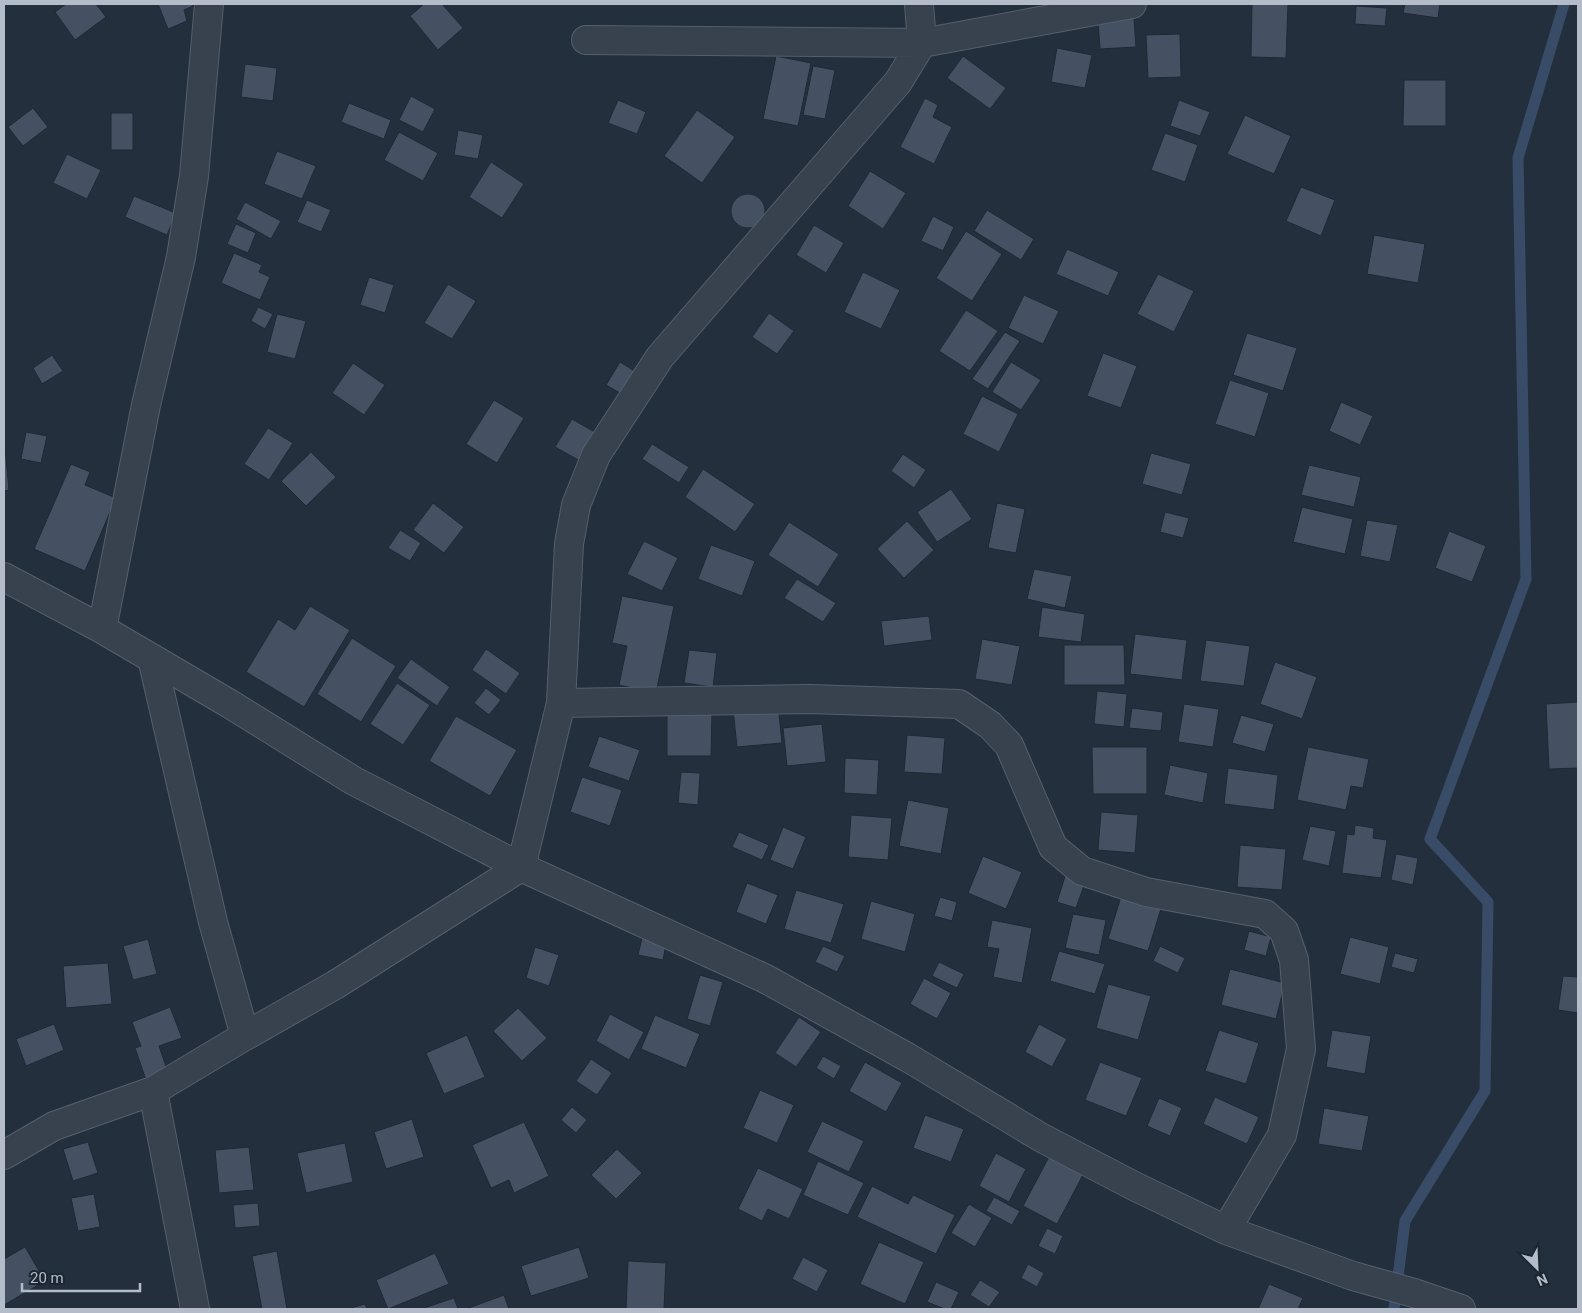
<svg xmlns="http://www.w3.org/2000/svg" width="1582" height="1313" viewBox="0 0 1582 1313" font-family="Roboto,sans-serif">
  <style>
    .lines { fill: none; stroke-linecap: round; stroke-linejoin: round }
    .stream { stroke: #394c67; stroke-width: 11 }
    .building { fill: #455162; stroke: #1f2835 }
    .street-casing { stroke: #565f6c; stroke-width: 30 }
    .street { stroke: #38414e; stroke-width: 28 }
  </style>
  <rect width="100%" height="100%" fill="#242f3e"/>
  <g class="lines">
    <!-- stream -->
    <path class="stream" d="M1394,1309L1405,1221L1485,1091L1488,902L1430,839L1526,579L1518,158L1564,4"/>
  </g>
  <!-- building -->
  <path class="building" d="M66,4H96L106,17L75,40L55,12Z
    M158,4H192L193,6L184,10L187,21L168,29Z
    M424,4H442L463,28L438,50L410,16Z
    M1252,4H1288L1286,58L1251,57Z
    M1405,4H1440L1438,18L1403,13Z
    M1356,6L1387,8L1385,26L1355,24Z
    M1134,18L1136,47L1100,49L1098,21Z
    M1180,34L1181,77L1148,78L1146,35Z
    M1057,48L1092,55L1085,88L1051,82Z
    M776,56L811,63L798,126L763,119Z
    M963,56L1006,88L990,109L947,78Z
    M245,64L277,68L273,101L241,97Z
    M813,66L835,70L825,119L803,115Z
    M1404,80H1446V126H1403Z
    M411,96L435,109L423,132L399,120Z
    M925,98L938,105L933,117L952,127L934,164L900,147Z
    M618,100L646,112L637,134L608,123Z
    M1179,100L1210,112L1200,136L1170,126Z
    M349,103L391,120L384,139L341,122Z
    M33,108L48,127L23,146L8,127Z
    M697,110L735,137L702,183L664,156Z
    M111,113H133V150H111Z
    M1245,115L1291,136L1274,174L1227,154Z
    M458,130L483,135L478,159L454,155Z
    M399,132L438,153L423,181L384,160Z
    M1165,133L1198,145L1185,182L1151,170Z
    M277,151L316,166L302,199L264,184Z
    M67,154L101,170L87,199L53,183Z
    M491,162L524,184L502,218L469,197Z
    M870,171L906,193L883,229L848,206Z
    M1301,187L1335,200L1321,236L1286,221Z
    M731 211a17 17 0 1 1 34 0a17 17 0 1 1-34 0Z
    M134,196L176,213L167,235L125,217Z
    M307,200L331,210L321,232L297,222Z
    M245,202L281,221L271,239L236,219Z
    M987,210L1034,239L1021,260L974,231Z
    M933,216L954,227L943,251L921,241Z
    M236,224L256,233L248,253L227,244Z
    M814,225L844,243L826,273L796,255Z
    M966,231L1002,254L972,301L936,278Z
    M1374,235L1425,244L1418,283L1367,274Z
    M1067,249L1119,272L1108,296L1056,274Z
    M234,253L262,265L259,272L270,277L260,300L221,283Z
    M863,272L900,290L881,329L844,312Z
    M1158,274L1194,291L1174,332L1137,314Z
    M369,277L394,285L385,313L360,305Z
    M448,284L476,301L452,339L424,323Z
    M1024,295L1059,311L1043,344L1008,328Z
    M258,307L273,314L265,329L251,321Z
    M966,310L998,331L970,371L939,351Z
    M769,313L794,331L777,354L752,337Z
    M277,314L306,321L295,359L267,352Z
    M1005,332L1020,341L988,389L972,379Z
    M1247,333L1297,348L1283,391L1233,375Z
    M1103,353L1137,366L1121,408L1087,396Z
    M52,355L63,371L42,384L33,368Z
    M620,362L641,375L627,397L606,385Z
    M1011,362L1041,380L1021,410L992,392Z
    M353,363L385,385L364,415L332,393Z
    M1230,380L1269,393L1255,437L1215,424Z
    M982,396L1018,414L999,452L963,434Z
    M494,400L524,418L497,463L466,444Z
    M1341,402L1373,416L1360,445L1329,431Z
    M572,419L598,434L582,462L555,447Z
    M268,428L293,443L269,480L244,464Z
    M26,432L47,436L41,463L21,459Z
    M4,438L9,490L4,491Z
    M652,444L689,467L679,483L642,459Z
    M311,452L336,477L306,506L281,481Z
    M1151,453L1191,464L1182,495L1142,484Z
    M903,454L926,470L914,488L891,471Z
    M71,464L90,472L85,485L116,498L85,571L34,549Z
    M1309,465L1361,477L1354,507L1301,495Z
    M703,469L755,504L735,532L685,497Z
    M951,489L972,519L937,542L917,512Z
    M433,503L464,527L444,553L413,530Z
    M997,503L1025,509L1016,553L988,548Z
    M1302,507L1353,519L1345,554L1293,542Z
    M1165,512L1189,518L1183,538L1160,532Z
    M1367,520L1398,525L1390,562L1360,556Z
    M907,521L934,550L904,578L877,549Z
    M789,522L839,554L818,587L768,555Z
    M400,530L421,543L410,561L388,548Z
    M1449,531L1486,546L1472,582L1435,568Z
    M644,541L678,558L662,591L627,574Z
    M711,545L755,561L742,596L698,579Z
    M1034,569L1072,576L1065,608L1027,599Z
    M797,579L836,603L823,622L784,598Z
    M622,596L674,606L656,693L619,685L627,646L612,643Z
    M310,606L350,630L304,707L246,672L278,619L295,630Z
    M1042,607L1085,614L1081,642L1038,637Z
    M929,616L932,640L884,646L881,621Z
    M1135,634L1187,640L1182,680L1130,674Z
    M352,638L396,666L361,722L317,694Z
    M982,639L1020,646L1012,685L975,679Z
    M1206,640L1250,646L1244,686L1200,681Z
    M1064,645H1124L1125,685H1064Z
    M486,649L520,673L506,694L472,670Z
    M689,650L717,653L713,687L684,683Z
    M411,659L450,687L437,706L397,678Z
    M1275,662L1317,677L1302,719L1260,704Z
    M397,683L430,705L403,745L370,724Z
    M486,688L501,700L489,715L474,703Z
    M1097,691L1127,694L1124,727L1094,724Z
    M1578,702V768L1549,769L1546,704Z
    M1184,704L1219,709L1213,747L1178,742Z
    M778,705L782,743L737,747L733,709Z
    M1132,708L1163,712L1161,731L1129,728Z
    M667,711L712,712L711,756H667Z
    M1241,715L1274,724L1265,752L1232,743Z
    M456,716L517,750L490,796L429,761Z
    M822,724L826,762L787,766L783,728Z
    M907,735L945,738L942,774L904,772Z
    M599,736L640,750L629,781L588,767Z
    M1092,747H1147V794H1093Z
    M1308,747L1369,759L1363,788L1351,786L1346,810L1297,800Z
    M845,758L879,760L877,795L844,793Z
    M1170,765L1208,773L1203,803L1164,795Z
    M1228,768L1278,775L1274,810L1224,804Z
    M681,772L700,773L698,805L678,803Z
    M582,777L622,790L610,826L570,812Z
    M908,800L949,808L941,854L899,846Z
    M1101,812L1138,815L1135,853L1098,850Z
    M851,815L892,818L888,860L848,857Z
    M1355,825L1374,828L1373,838L1387,840L1381,878L1342,873L1347,834L1354,835Z
    M1310,826L1336,831L1329,866L1302,860Z
    M783,827L806,837L793,869L770,860Z
    M739,832L769,845L762,860L732,847Z
    M1240,845L1286,849L1282,890L1237,887Z
    M1396,854L1418,858L1413,885L1391,880Z
    M983,856L1022,872L1006,909L968,893Z
    M1067,870L1087,877L1076,908L1057,902Z
    M747,883L778,895L766,924L736,912Z
    M796,890L844,904L831,943L784,929Z
    M1123,890L1163,902L1148,951L1108,939Z
    M940,897L957,902L952,921L934,916Z
    M871,901L915,914L905,952L861,939Z
    M1073,914L1106,920L1099,955L1065,948Z
    M992,920L1032,928L1022,983L993,977L999,949L987,947Z
    M1249,931L1271,937L1266,956L1244,950Z
    M643,934L667,939L663,960L638,955Z
    M1350,937L1389,947L1380,984L1340,974Z
    M148,939L157,974L133,980L123,946Z
    M823,946L845,956L837,972L815,962Z
    M1160,946L1185,958L1178,973L1153,961Z
    M535,947L559,955L549,986L526,978Z
    M1059,951L1105,964L1095,994L1050,981Z
    M1395,953L1418,959L1414,973L1391,967Z
    M939,962L964,974L957,988L932,976Z
    M108,963L112,1004L66,1008L63,966Z
    M1230,969L1285,983L1276,1019L1221,1005Z
    M700,975L723,982L710,1026L687,1019Z
    M1563,976L1578,977V1013L1558,1010Z
    M924,978L951,993L937,1019L910,1004Z
    M1108,984L1151,996L1138,1040L1096,1028Z
    M170,1007L182,1038L159,1046L168,1072L146,1080L135,1048L141,1046L132,1022Z
    M518,1008L547,1038L522,1061L493,1031Z
    M610,1014L644,1032L629,1060L596,1041Z
    M655,1015L700,1034L686,1068L641,1049Z
    M799,1017L821,1032L796,1067L775,1053Z
    M54,1024L64,1050L26,1066L16,1039Z
    M1039,1024L1067,1039L1052,1067L1025,1052Z
    M1219,1030L1259,1043L1246,1084L1205,1071Z
    M1332,1030L1371,1036L1365,1074L1326,1067Z
    M467,1035L485,1077L444,1094L426,1053Z
    M823,1056L841,1066L834,1079L816,1068Z
    M591,1059L612,1073L597,1095L576,1081Z
    M865,1062L902,1083L886,1112L849,1091Z
    M1100,1062L1142,1078L1126,1116L1085,1100Z
    M760,1090L794,1105L777,1143L743,1128Z
    M1215,1097L1259,1117L1247,1144L1203,1124Z
    M1159,1098L1182,1108L1170,1136L1147,1126Z
    M572,1107L587,1120L576,1133L561,1120Z
    M1324,1108L1369,1116L1362,1151L1318,1144Z
    M925,1115L964,1129L951,1162L913,1148Z
    M412,1119L424,1157L386,1169L374,1132Z
    M822,1121L864,1141L849,1172L807,1152Z
    M524,1122L549,1176L514,1193L509,1180L491,1188L472,1145Z
    M88,1142L98,1173L73,1181L63,1149Z
    M345,1143L353,1182L306,1193L297,1153Z
    M249,1147L254,1190L219,1193L215,1150Z
    M617,1149L642,1173L616,1199L591,1175Z
    M996,1153L1026,1169L1009,1202L979,1186Z
    M1050,1155L1084,1173L1057,1224L1023,1206Z
    M818,1161L864,1183L848,1215L803,1195Z
    M758,1168L803,1189L789,1219L768,1209L762,1221L738,1209Z
    M872,1186L908,1204L913,1195L955,1215L936,1254L857,1217Z
    M94,1194L100,1227L78,1231L71,1198Z
    M994,1197L1020,1211L1012,1225L986,1211Z
    M258,1203L260,1226L235,1228L233,1205Z
    M969,1204L992,1218L975,1247L951,1233Z
    M1047,1228L1063,1236L1055,1254L1038,1246Z
    M879,1242L924,1262L905,1304L860,1284Z
    M25,1247L45,1281L4,1305V1259Z
    M579,1247L589,1278L531,1296L521,1266Z
    M277,1251L287,1309H262L252,1256Z
    M435,1253L449,1284L388,1309L376,1280Z
    M803,1257L828,1270L817,1292L792,1279Z
    M628,1261L666,1263L664,1309H626Z
    M1028,1264L1044,1273L1037,1287L1021,1278Z
    M980,1280L1000,1292L989,1307L970,1295Z
    M936,1282L959,1292L951,1309H945L927,1302Z
    M1269,1284L1303,1298L1298,1309H1258Z
    M504,1295L509,1309H466Z
    M454,1298L458,1309H421Z
    M365,1304L367,1309H347Z"/>
  <g class="lines">
    <defs>
      <path id="street" d="M586,40L922,43L1132,4
        M4,577L102,629L230,704L354,781L521,867L764,978L907,1057L1042,1138L1136,1187L1226,1230L1353,1276L1414,1293L1461,1309
        M102,629L146,405L181,257L194,176L209,4
        M152,658L213,922L245,1036
        M561,703L810,699L959,704L990,725L1009,745L1053,847L1082,871L1146,892L1265,914L1284,931L1294,960L1301,1049L1282,1135L1226,1230
        M153,1091L195,1309
        M4,1155L54,1126L153,1091L245,1036L335,985L521,867L561,703L569,544L576,505L596,455L660,357L898,82L922,43L919,4"/>
    </defs>
    <!-- street casing -->
    <use href="#street" class="street-casing"/>
    <!-- street -->
    <use href="#street" class="street"/>
  </g>
  <!-- border -->
  <rect width="1582" height="1313" fill="none" stroke="#b4bcc9" stroke-width="10"/>
  <!-- north arrow -->
  <g transform="translate(1537 1268) rotate(156)" stroke="#1d2633" stroke-width="4" paint-order="stroke">
  <path d="M0-4L9 19L0 12L-9 19Z" fill="#b4bcc9"/>
  <text y="-8" font-size="14" font-weight="bold" text-anchor="middle" fill="#b4bcc9">N</text>
  </g>
  <!-- scale -->
  <path d="M22 1283v8h118v-8" fill="none" stroke="#b4bcc9" stroke-width="2.5"/>
  <text x="30" y="1283" font-size="15" fill="#b4bcc9" stroke="#1d2633" stroke-width="4" paint-order="stroke">20 m</text>
</svg>
